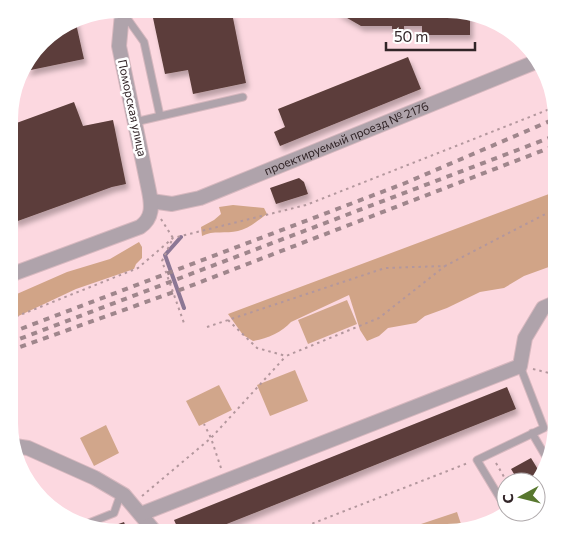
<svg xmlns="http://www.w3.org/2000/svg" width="566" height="542" viewBox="0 0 566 542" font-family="Commissioner,sans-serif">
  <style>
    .green { fill: #d1a68b }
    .forest { fill: #d1a487 }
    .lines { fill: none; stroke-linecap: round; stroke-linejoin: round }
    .stream { stroke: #8c7795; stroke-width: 4 }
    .building { fill: #5b3e3a; filter: url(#shadow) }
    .lane-casing { stroke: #d7b8bf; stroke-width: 9 }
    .street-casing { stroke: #d7b8bf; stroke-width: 16 }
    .path { stroke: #b3979d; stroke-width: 2; stroke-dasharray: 2.5 4; stroke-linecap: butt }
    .lane { stroke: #afa3ab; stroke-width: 7 }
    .street { stroke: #afa3ab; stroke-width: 14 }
    .rail { stroke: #9f868c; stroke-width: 4; stroke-dasharray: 6 6; stroke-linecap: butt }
    .labels { text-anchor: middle; stroke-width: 5; stroke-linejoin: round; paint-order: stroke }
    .street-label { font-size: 12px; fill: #312427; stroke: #fff }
  </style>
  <defs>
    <filter id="shadow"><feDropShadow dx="3" dy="5" stdDeviation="2.5" flood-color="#0004"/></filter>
  </defs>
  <rect width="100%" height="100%" fill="#fcd8e0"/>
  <!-- green -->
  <path class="green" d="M347,300L357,324L308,344L298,320Z
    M295,370L308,401L270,416L257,385Z
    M219,385L232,410L199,426L186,401Z
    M106,425L119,453L94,466L80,438Z
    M457,512L463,530L454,533H401L400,531Z"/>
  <!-- forest -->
  <path class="forest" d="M557,191V264L524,276L504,288L480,292L447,308L425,316L416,323L388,328L379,336L367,341L360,330L349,295L291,322C282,332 267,339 253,341L243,335L228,314Z
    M233,205L264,208L267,214C258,220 249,229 238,231C226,234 213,230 202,236L201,227L214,220L221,214L219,207Z
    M139,242L142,247V258L136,264L134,269L76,289L10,320V297L67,272L110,259Z"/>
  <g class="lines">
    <!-- stream -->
    <path class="stream" d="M181,237L165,255L184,308"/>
  </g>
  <!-- building -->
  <path class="building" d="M461,10L470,13V35H422V26H404V29H392V26H361L335,11Z
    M174,13H232L246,83L193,94L188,70L165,74L153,18Z
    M75,19L84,59L26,71L46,36Z
    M408,57L421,89L280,146L274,132L285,127L278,109Z
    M74,102L83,126L113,120L126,184L112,187L15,222L10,210L11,125Z
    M299,178L304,182L308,194L276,204L270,188Z
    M507,387L516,409L204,533H180L174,520Z
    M531,458L542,476L538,482H519L511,469Z
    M124,522L128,533H112L102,530Z"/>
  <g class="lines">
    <defs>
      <path id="lane" d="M124,14L144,42L160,116
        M135,122L243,97
        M532,433L549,462
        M506,508L477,460L544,428L520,366
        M84,525L114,513L121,493"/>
      <g id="street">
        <path id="s1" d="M151,201L172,204L200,198L538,61"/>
        <path d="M10,275L140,227C153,218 152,206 149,191L119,46L122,14"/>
        <path d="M15,446L28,448L95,478L124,495L156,533"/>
        <path d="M141,514L520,366L525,338L543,308L557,302"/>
      </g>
    </defs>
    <!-- lane casing -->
    <use href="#lane" class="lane-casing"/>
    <!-- street casing -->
    <use href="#street" class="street-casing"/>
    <!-- path -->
    <path class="path" d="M161,219L173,238L162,261L185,326
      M10,319L138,268L173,238L306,205L555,107
      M228,320L257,348L286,356L379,318L445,266
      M207,327L385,268L445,266L557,208
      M533,369L557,375
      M496,463L507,482
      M221,468L211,438L286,356
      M142,496L211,438L204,424
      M288,533L468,463"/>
    <!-- lane -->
    <use href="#lane" class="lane"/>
    <!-- street -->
    <use href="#street" class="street"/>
    <!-- rail -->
    <path class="rail" d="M10,333L403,184L557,118
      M9,343L557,135
      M9,351L185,288L557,145"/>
  </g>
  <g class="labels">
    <!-- street labels -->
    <g class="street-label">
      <text transform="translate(132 108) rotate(78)" y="4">Поморская улица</text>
      <text dy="4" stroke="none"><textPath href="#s1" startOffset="208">проектируемый проезд № 2176</textPath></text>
    </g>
  </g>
  <!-- crop -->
  <path d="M0 0H566V542H0ZM119 18H447A101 101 0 0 1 548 119V423A101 101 0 0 1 447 524H119A101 101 0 0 1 18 423V119A101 101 0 0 1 119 18Z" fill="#fff" fill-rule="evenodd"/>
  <!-- north arrow -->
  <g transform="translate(521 497) rotate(263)"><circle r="24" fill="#ffffff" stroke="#ada7a9"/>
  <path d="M0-4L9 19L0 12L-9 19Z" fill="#58782f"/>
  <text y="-8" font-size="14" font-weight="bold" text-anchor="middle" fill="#312427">С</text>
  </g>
  <!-- scale -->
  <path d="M386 42v8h89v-8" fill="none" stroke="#312427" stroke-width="2.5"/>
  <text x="394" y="42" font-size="15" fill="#312427" stroke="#ffffff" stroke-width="4" paint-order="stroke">50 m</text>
</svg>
